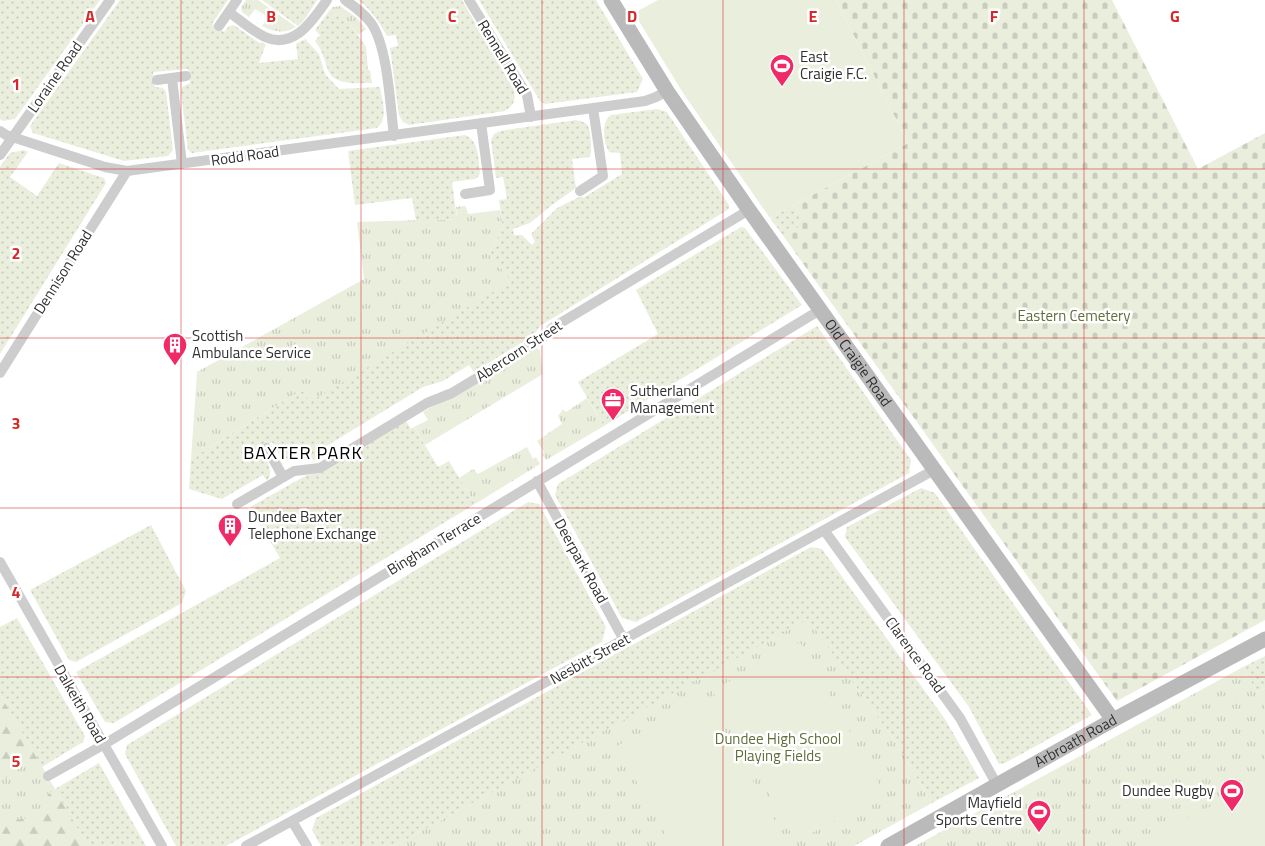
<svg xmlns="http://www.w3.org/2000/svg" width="1265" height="846" viewBox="0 0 1265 846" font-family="'Titillium Web',sans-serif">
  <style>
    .grass { fill: url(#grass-tufts) }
    .forest { fill: url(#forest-firs) }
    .cemetery { fill: url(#cemetery-stones) }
    .garden { fill: url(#garden-dots) }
    .pitch { fill: #eaeedd }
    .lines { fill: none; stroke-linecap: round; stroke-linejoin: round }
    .street { stroke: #cdcdcd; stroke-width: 10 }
    .secondary { stroke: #bababa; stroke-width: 15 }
    .grid { fill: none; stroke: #d62828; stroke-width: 1; stroke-opacity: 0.55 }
    .labels { text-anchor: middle; stroke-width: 5; stroke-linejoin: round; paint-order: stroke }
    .street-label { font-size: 15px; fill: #303030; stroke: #fff }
    .poi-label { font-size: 15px; fill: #303030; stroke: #fff; text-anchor: start }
    .park-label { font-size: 15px; fill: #606f3a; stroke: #fff }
    .quarter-label { font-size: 18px; letter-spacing: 1px; fill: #000; stroke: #fff }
    .grid-label { font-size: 16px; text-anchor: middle; font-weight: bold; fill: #d62828; stroke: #fff; stroke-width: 5; stroke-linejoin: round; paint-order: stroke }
  </style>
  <defs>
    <pattern id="grass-tufts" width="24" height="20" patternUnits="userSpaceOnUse" patternTransform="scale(1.25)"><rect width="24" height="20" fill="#eaeedd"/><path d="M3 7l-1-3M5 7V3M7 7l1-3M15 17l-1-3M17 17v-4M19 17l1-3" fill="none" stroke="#c9ccbe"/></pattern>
    <pattern id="forest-firs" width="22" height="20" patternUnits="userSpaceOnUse" patternTransform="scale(1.25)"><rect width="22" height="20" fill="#eaeedd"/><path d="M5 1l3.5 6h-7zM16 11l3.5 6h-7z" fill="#c9ccbe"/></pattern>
    <pattern id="cemetery-stones" width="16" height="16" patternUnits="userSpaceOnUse" patternTransform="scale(1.25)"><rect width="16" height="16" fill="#eaeedd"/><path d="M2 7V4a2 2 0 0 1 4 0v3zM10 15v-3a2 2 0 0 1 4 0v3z" fill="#c9ccbe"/></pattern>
    <pattern id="garden-dots" width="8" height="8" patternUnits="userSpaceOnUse" patternTransform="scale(1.25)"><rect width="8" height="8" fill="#eaeedd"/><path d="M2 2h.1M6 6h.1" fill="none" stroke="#c9ccbe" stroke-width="1.8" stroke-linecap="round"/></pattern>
  </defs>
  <rect width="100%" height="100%" fill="#fff"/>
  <!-- grass -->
  <path class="grass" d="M246,0H258L296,27C285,34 274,32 262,26L268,17L255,9L249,17L242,12L241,8Z
    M340,6L357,18L366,29L358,35L350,24L329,11L333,7Z
    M464,206L466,207L468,214L500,210L503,228L489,254L512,281L310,403L302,390L191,459L197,372L364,279L357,222L457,219L456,207Z
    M536,348L540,350L543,374L425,445L414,427L428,420L423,412Z
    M587,398L604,426L546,460L542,454L544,452L537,441L562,424L558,416L563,409L566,412Z
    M527,447L533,459L536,457L540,464L475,504L459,478L473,469L478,474Z
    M808,618L894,740L932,803L854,846H394Z
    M1243,667L1257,692L1265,688V846H915Z
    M0,694L88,846H0Z"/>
  <!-- forest -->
  <path class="forest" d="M0,694L42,767L34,770L26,762L19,760L15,766L14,776L0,779Z
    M55,789L88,846H9L0,829V823L38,816L49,807L48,795Z"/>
  <!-- cemetery -->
  <path class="cemetery" d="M836,0H1112L1198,169L1265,133V620L1117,701L784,237L800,225V214L794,205L908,143Z"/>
  <!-- garden -->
  <path class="garden" d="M0,0H100L15,119L3,121L0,119Z
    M120,0H228L212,24L224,32L229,26L234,25L258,42L266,44L259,63L298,59L296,44L305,39L319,54L325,74L339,89L380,87C382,100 389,119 377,128L192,153L188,150L181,91L182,87L190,83L188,69L153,72L155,87L163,88L166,92L173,150L168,156L124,161L33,133L30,126Z
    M262,0H317L305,19L298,26Z
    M358,0H462L514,90C516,100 514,105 505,111L409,125L403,122L399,115L390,48L398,46L396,35L387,36C379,22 371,9 358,0Z
    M479,0H596L643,79L637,92L545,104L540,101Z
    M329,11L350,24L366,47L368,70H370L372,83C358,83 334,86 328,70C324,59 323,51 315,41L320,35L315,30Z
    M657,109L667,112L729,205V209L540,326L534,335L474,372L469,365L443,381L423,387L315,453L319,460L282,459L272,442L260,449C266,458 275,471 267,481L263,475L222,499L189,489L191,459L302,390L310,402L511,281L489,254L503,228L499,200L507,199L503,177L496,178L491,140L494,134L500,131L576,120C580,121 586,122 588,126C591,132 592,150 590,157L572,159L576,188L552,205L530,223L513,229L514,235H522L532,245L535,242L531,234L557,208L581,196L583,198L622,174L620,153L609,152C603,141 601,122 611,115Z
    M465,135C479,141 478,158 480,171L479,176L475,179L452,182L457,219L416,221L412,198L355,205L348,151Z
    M24,150L28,152L10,177L37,196L59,163L104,178L106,183L0,354V167L10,153Z
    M794,205L803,218L801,225L784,237L770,218Z
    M741,227L745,228L802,305L604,426L578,382L658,334L636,290Z
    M817,326L911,460L909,473L636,622L622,618L555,495L558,484Z
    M406,421L411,429L414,427L438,467L449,461L475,504L114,723L105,722L76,672L280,558L250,507L307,475L321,473Z
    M921,488L935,493L1092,715L1005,763L999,764L969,707L845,537L847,527Z
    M528,502L539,504L606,627L602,642L226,846H176L125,754L127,745Z
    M151,525L186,591L182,603L76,662L69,660L30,590Z
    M811,547L822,549L945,719L979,778L932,803L894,740L808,619L394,846H321L312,830L316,818Z
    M17,618L85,736L83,742L42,767L0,694V627Z
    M1265,656V688L1257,692L1243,667Z
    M99,763L146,846H88L55,789Z"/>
  <!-- pitch -->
  <path class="pitch" d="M658,0H836L908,143L770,218L683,93L634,13Z
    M800,642L884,793L796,842L712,691Z
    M706,697L788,844L784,846H672L617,746Z
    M1265,778V846H1134Z"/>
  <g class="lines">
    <!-- street -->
    <path class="street" d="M345,0C355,7 364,13 371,23C388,47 390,105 394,136
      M469,0L527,95L531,117
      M229,12C240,20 252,31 265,37C294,50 313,20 327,0
      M219,26L237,0
      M172,78L182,164
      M157,80L186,76
      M0,131L6,135L105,167L127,171L645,101L656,97L667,91
      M0,155L110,0
      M580,191L603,176L593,108
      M465,194L490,190L481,123
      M0,373L127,171
      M267,448L283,477
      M537,481L624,640
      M237,504L294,471L320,468L427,403L452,393L543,338L552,328L749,210
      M824,530L960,718L997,785
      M0,562L162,846
      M48,776L103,745L820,310
      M292,821L307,846
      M246,846L934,470"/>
    <!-- secondary -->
    <g class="secondary">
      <path id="s1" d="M611,0L667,91L749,210L1113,720"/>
      <path id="s2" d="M888,846L1113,720L1265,639"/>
    </g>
  </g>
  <!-- grid -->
  <path class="grid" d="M181,0V846M361,0V846M542,0V846M723,0V846M904,0V846M1084,0V846M0,169H1265M0,338H1265M0,508H1265M0,677H1265"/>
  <!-- icons -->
  <defs>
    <symbol id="stadium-pin" viewBox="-11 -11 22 30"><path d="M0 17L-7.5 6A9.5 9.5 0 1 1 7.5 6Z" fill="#f02967" stroke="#fff"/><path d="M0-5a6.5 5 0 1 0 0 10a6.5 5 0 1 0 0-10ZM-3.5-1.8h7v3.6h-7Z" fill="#fff"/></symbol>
    <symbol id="building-pin" viewBox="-11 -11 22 30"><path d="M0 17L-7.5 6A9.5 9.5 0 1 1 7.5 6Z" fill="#f02967" stroke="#fff"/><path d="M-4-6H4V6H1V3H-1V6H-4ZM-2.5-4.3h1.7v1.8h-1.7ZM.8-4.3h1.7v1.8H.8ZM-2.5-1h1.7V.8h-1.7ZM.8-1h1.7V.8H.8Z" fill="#fff"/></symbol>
    <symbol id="office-pin" viewBox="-11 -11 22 30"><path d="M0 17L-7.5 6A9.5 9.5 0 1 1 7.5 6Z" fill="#f02967" stroke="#fff"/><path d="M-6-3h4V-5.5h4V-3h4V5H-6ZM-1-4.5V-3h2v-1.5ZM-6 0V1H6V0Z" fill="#fff"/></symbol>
  </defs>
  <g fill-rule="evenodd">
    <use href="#stadium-pin" x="768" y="52" width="28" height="38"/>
    <use href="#building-pin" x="161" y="331" width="28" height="38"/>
    <use href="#office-pin" x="599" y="386" width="28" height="38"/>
    <use href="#building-pin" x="216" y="512" width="28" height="38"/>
    <use href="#stadium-pin" x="1218" y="777" width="28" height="38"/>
    <use href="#stadium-pin" x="1025" y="798" width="28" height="38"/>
  </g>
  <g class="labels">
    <!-- street labels -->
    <g class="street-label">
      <text transform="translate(503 57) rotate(59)" y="5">Rennell Road</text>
      <text transform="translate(55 77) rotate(-55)" y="5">Loraine Road</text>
      <text transform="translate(245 156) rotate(-8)" y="5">Rodd Road</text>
      <text transform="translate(63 272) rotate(-58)" y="5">Dennison Road</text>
      <text transform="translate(519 351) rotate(-33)" y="5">Abercorn Street</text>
      <text dy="5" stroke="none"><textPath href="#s1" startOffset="439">Old Craigie Road</textPath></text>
      <text transform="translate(434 544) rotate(-31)" y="5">Bingham Terrace</text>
      <text transform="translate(581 561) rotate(61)" y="5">Deerpark Road</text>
      <text transform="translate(915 655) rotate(54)" y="5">Clarence Road</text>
      <text transform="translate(590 659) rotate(-29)" y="5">Nesbitt Street</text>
      <text transform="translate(80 704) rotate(60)" y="5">Dalkeith Road</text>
      <text dy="5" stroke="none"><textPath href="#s2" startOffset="215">Arbroath Road</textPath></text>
    </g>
    <!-- poi labels -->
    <g class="poi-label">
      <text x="800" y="62">East<tspan x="800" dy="17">Craigie F.C.</tspan></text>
      <text x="192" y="341">Scottish<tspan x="192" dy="17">Ambulance Service</tspan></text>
      <text x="630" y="396">Sutherland<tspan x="630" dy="17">Management</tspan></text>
      <text x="248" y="522">Dundee Baxter<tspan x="248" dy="17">Telephone Exchange</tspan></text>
      <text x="1214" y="796" text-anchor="end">Dundee Rugby</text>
      <text x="1022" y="808" text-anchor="end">Mayfield<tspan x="1022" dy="17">Sports Centre</tspan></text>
    </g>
    <!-- park labels -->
    <g class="park-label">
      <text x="1074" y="321">Eastern Cemetery</text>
      <text x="778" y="744">Dundee High School<tspan x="778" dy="17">Playing Fields</tspan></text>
    </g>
    <!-- quarter labels -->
    <g class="quarter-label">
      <text x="303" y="459">BAXTER PARK</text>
    </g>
  </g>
  <g class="grid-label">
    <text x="90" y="22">A</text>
    <text x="271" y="22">B</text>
    <text x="452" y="22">C</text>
    <text x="632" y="22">D</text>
    <text x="813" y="22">E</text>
    <text x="994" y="22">F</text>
    <text x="1175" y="22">G</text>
    <text x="16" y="90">1</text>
    <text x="16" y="259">2</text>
    <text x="16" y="429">3</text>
    <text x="16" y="598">4</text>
    <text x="16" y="767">5</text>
  </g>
</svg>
